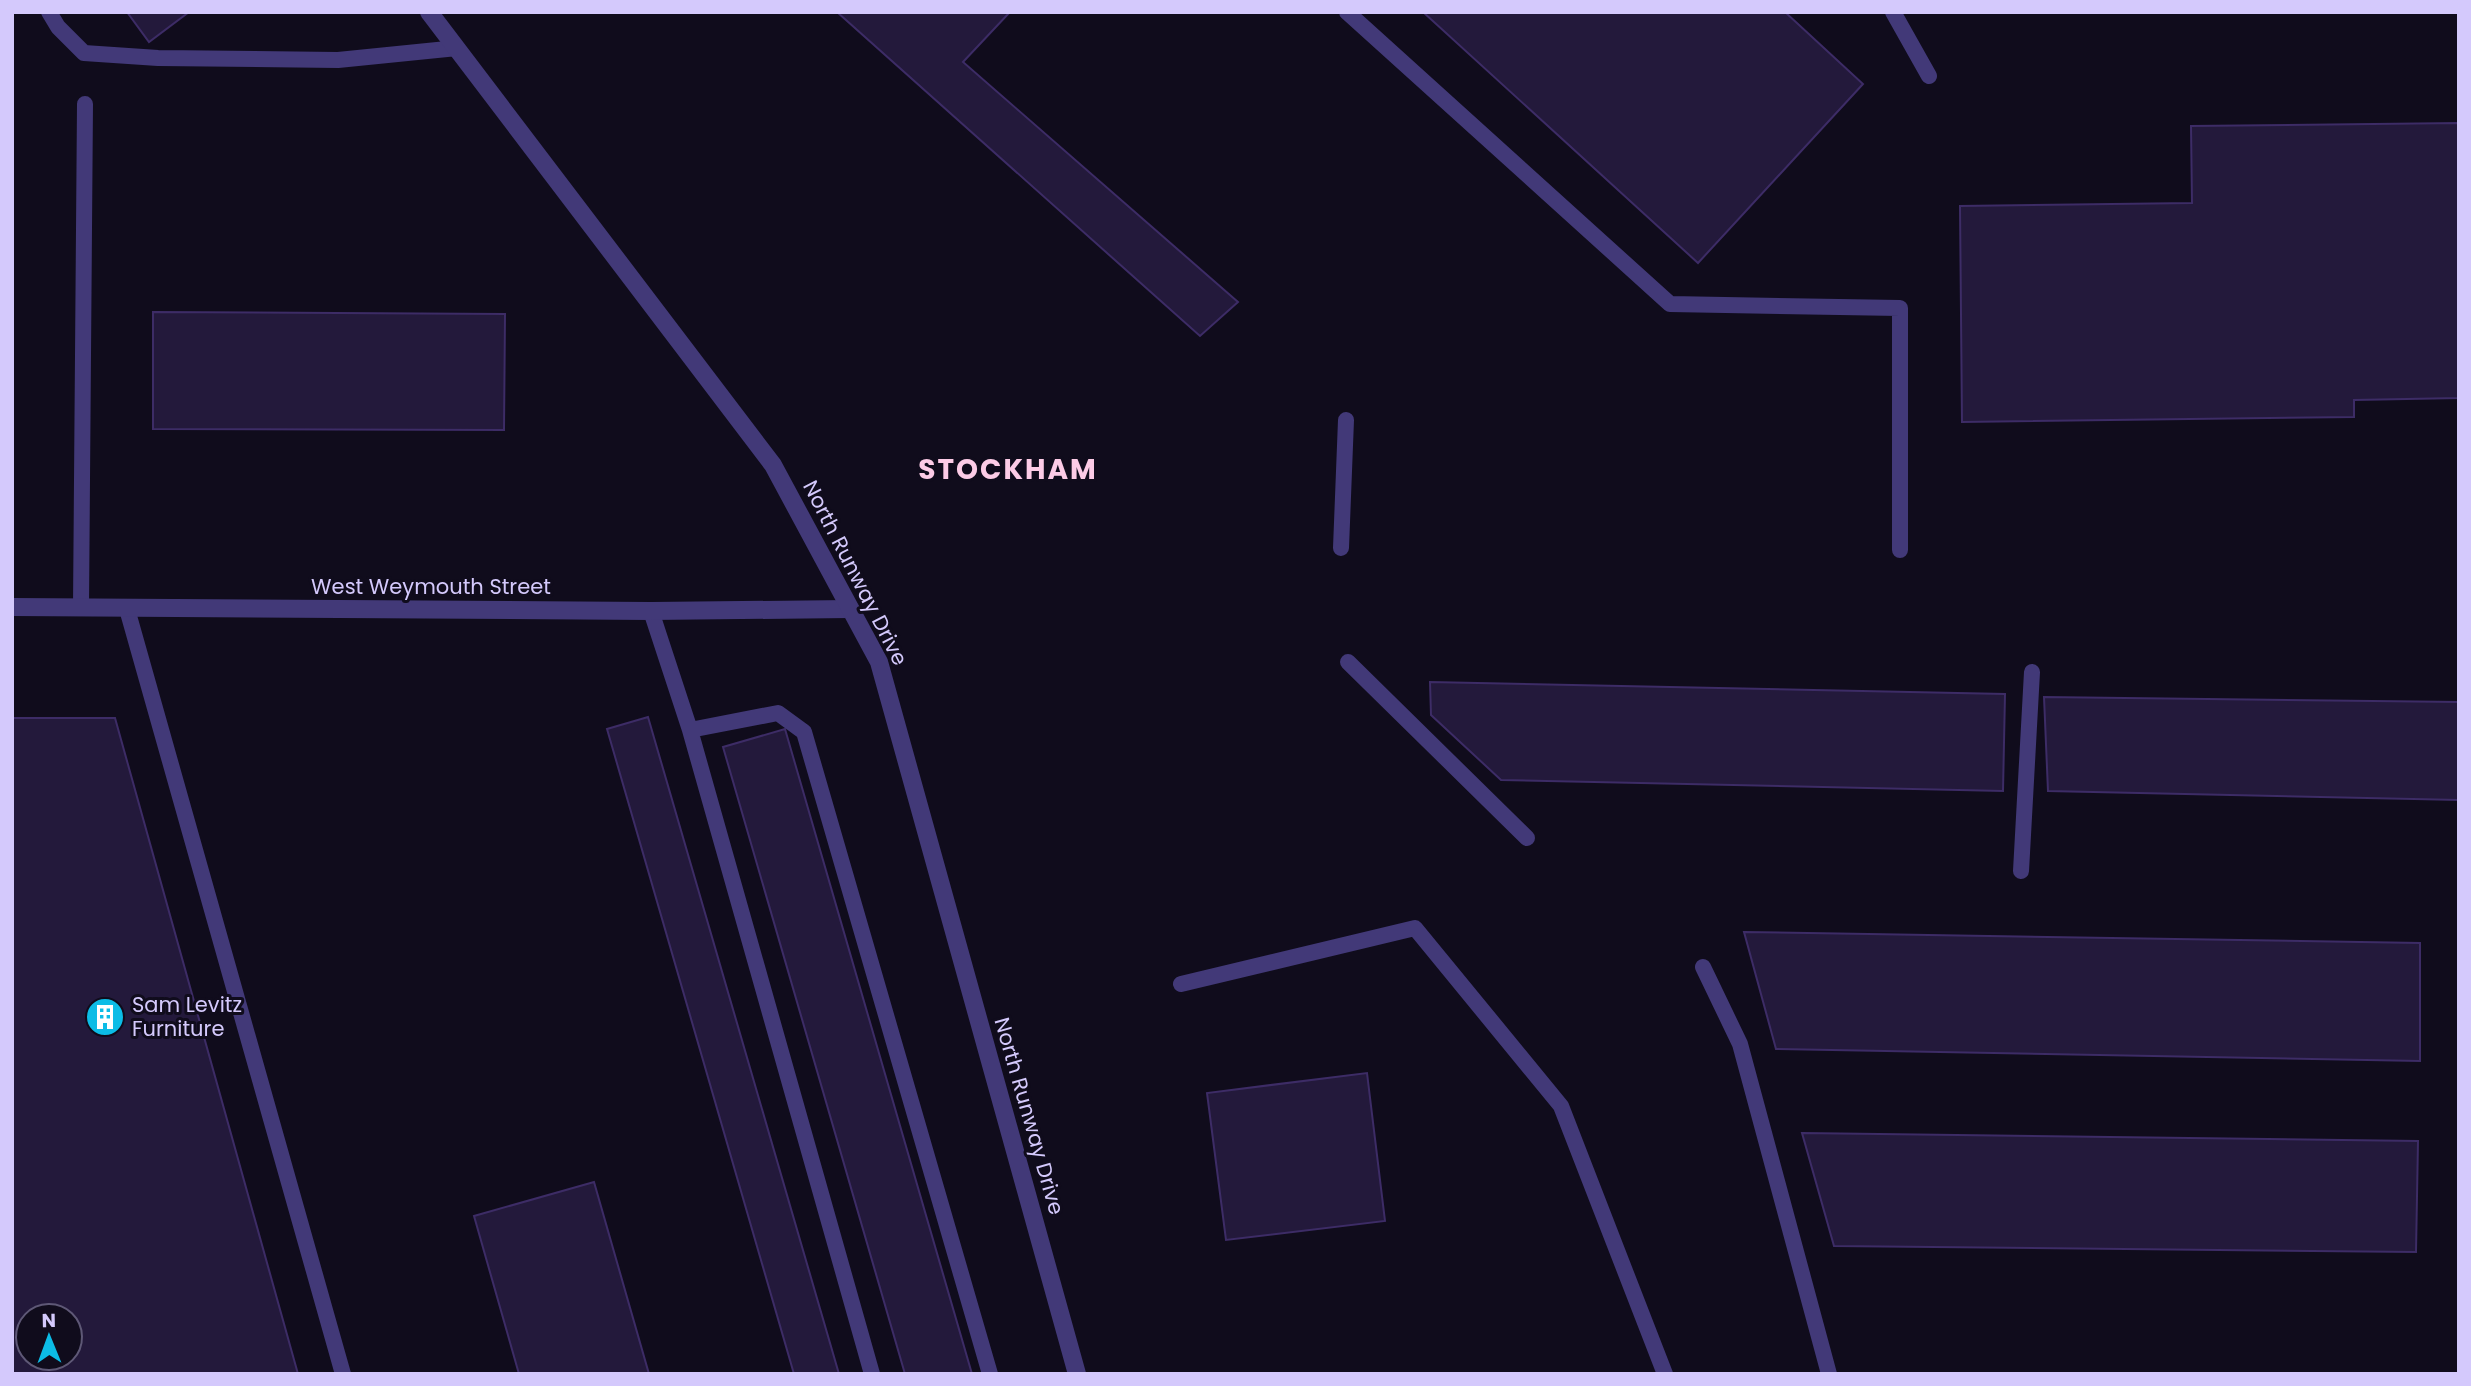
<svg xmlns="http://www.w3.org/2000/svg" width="2471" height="1386" viewBox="0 0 2471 1386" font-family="Poppins,sans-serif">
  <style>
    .building { fill: #23193b; stroke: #3d2c66; stroke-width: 2; fill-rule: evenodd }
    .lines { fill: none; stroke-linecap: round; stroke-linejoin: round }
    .service { stroke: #423978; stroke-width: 16 }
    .minor { stroke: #423978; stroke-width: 18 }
    .tertiary { stroke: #423978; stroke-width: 18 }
    .labels { text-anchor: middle; stroke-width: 6; stroke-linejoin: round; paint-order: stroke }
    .street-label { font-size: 21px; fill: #d4c9fc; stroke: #100c1c }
    .poi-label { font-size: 21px; fill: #d4c9fc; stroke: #100c1c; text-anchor: start }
    .district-label { font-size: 28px; font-weight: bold; letter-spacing: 2px; fill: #fccbe6; stroke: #100c1c }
  </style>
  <rect width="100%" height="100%" fill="#100c1c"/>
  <!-- building -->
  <path class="building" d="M127,12H189L149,42Z
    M837,12H1010L963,62L1238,302L1200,336Z
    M1423,12H1785L1863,84L1698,263Z
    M2459,123V398L2354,400V417L1962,422L1960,206L2192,203L2191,126Z
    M153,312L505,314L504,430L153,429Z
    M1430,682L2005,694L2003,791L1501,780L1431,715Z
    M2044,697L2459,702V800L2048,791Z
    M648,717L839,1374H794L607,729Z
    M12,718H115L298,1374H12ZM28,1316H70V1358H28Z
    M785,729L972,1374H905L723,747Z
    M1744,932L2420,943V1061L1776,1049Z
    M1367,1073L1385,1221L1226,1240L1207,1093Z
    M1802,1133L2418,1141L2416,1252L1834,1246Z
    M594,1182L649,1374H519L474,1216Z"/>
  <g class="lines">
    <!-- service -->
    <path class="service" d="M49,12L58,27L84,53L158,58L338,60L457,48
      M1347,12L1670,304L1900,308V550
      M1893,12L1929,76
      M1341,548L1346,420
      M81,607L85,104
      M127,609L343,1374
      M651,611L690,730L872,1374
      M1348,662L1527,838
      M690,730L778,713L804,732L990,1374
      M2021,871L2032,672
      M1703,967L1740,1044L1829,1374
      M1181,984L1415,928L1561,1106L1665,1374"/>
    <!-- minor -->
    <path class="minor" d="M12,607L651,611L850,609"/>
    <!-- tertiary -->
    <path class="tertiary" d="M429,12L773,465L879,662L1077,1374"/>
  </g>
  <!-- icons -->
  <defs>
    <symbol id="building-disc" viewBox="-11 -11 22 22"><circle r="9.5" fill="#0cbce6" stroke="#100c1c"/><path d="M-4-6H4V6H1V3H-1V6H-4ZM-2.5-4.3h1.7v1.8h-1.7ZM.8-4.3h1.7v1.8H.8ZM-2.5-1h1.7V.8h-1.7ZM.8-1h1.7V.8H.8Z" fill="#fff"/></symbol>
  </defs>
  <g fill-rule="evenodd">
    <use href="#building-disc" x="83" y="995" width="44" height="44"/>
  </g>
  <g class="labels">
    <!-- street labels -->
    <g class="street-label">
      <text transform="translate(855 573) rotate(63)" y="7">North Runway Drive</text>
      <text x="431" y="594">West Weymouth Street</text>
      <text transform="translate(1029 1116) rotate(74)" y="7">North Runway Drive</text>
    </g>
    <!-- poi labels -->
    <g class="poi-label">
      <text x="132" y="1012">Sam Levitz<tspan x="132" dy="24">Furniture</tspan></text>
    </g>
    <!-- district labels -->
    <g class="district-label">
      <text x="1008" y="479">STOCKHAM</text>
    </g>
  </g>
  <!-- border -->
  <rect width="2471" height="1386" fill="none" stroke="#d4c9fc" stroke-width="28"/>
  <!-- north arrow -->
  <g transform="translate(49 1337) rotate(359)"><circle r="33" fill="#100c1c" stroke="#5e5876" stroke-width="2"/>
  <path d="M0-5L12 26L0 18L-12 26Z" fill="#0cbce6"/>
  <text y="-10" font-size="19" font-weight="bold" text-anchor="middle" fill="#d4c9fc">N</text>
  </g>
</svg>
